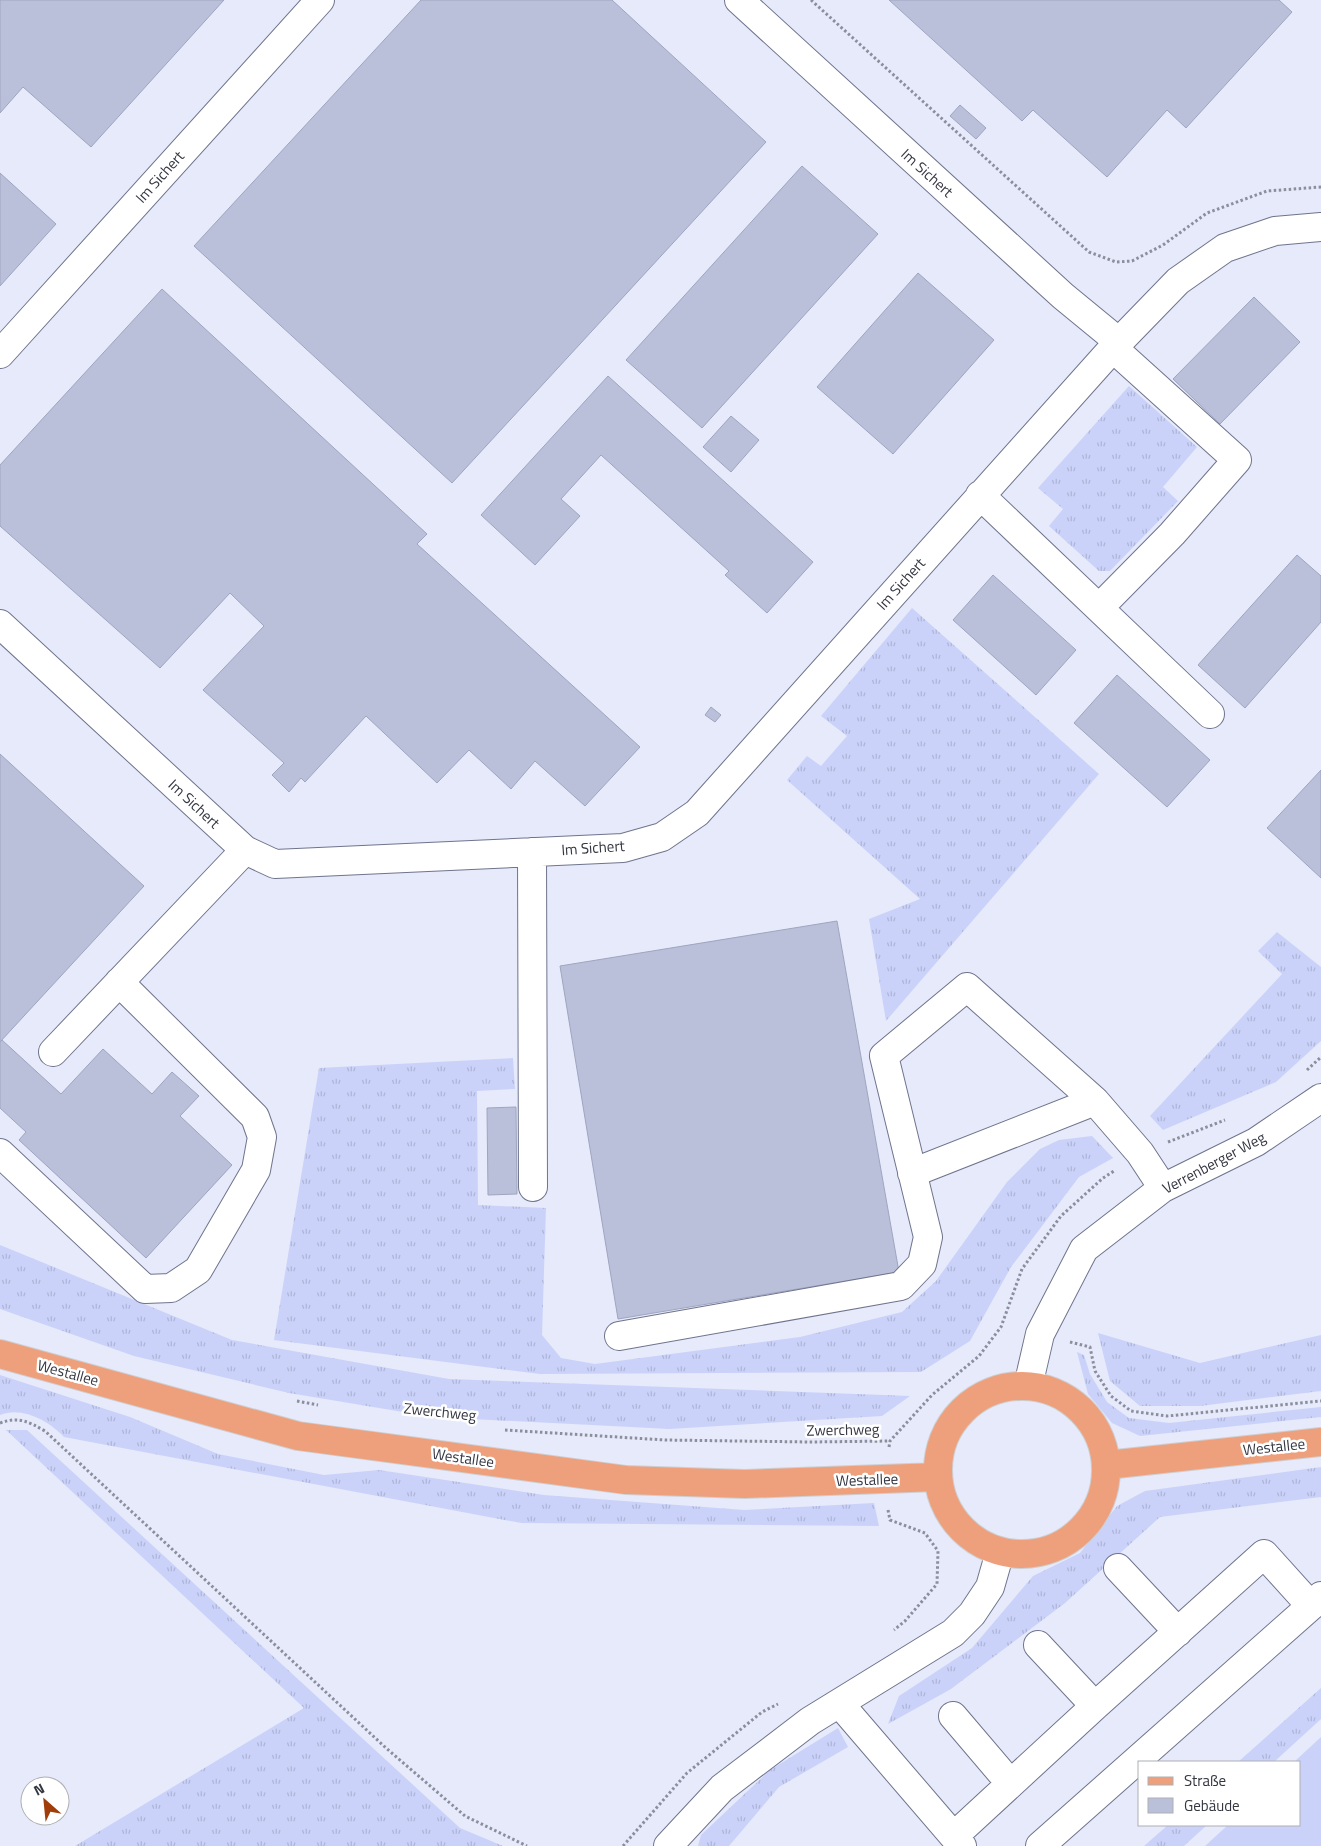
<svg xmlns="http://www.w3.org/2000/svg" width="1321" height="1846" viewBox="0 0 1321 1846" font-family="'Titillium Web',sans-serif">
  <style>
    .grass { fill: url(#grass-tufts) }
    .garden { fill: #cad2fa }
    .building { fill: #bac0da; stroke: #9fa5bf }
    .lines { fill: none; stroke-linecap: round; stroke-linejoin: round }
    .minor-casing { stroke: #6f748d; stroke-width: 30 }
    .major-casing { stroke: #cecfd1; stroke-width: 30 }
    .path { stroke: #8b8e9c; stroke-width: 3; stroke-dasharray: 2.5 2.5; stroke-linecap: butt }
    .minor { stroke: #fff; stroke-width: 28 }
    .major { stroke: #eea07c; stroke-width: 28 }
    .labels { text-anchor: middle; stroke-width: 5; stroke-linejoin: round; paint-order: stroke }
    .street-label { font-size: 15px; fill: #343641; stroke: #fff }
  </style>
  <defs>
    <pattern id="grass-tufts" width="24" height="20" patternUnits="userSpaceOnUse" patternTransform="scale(1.25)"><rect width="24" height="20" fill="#cad2fa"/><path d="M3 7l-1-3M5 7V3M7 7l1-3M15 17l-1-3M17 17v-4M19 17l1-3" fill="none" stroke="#aeb5d8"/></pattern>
  </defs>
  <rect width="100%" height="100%" fill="#e6eafa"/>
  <!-- grass -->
  <path class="grass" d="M1129,386L1197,447L1163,487L1178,501L1110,571H1099L1049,526L1063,509L1038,488Z
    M912,608L1099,774L886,1021L869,919L920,899L787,780L807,756L821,766L847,736L821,716Z
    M1277,932L1321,967V1041L1276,1082L1163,1130L1150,1116L1282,974L1258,951Z
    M513,1058L515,1089L477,1091L478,1205L546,1208L542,1335L561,1358L595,1364L800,1337L902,1312L936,1281L1007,1182L1040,1149L1059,1140L1092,1136L1113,1158L1079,1177L1011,1267L970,1341L921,1372L540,1374L274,1340L319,1068Z
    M0,1245L232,1340L449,1379L910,1396L882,1416L670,1429L433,1417L289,1393L134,1356L0,1309Z
    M1098,1333L1200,1363L1321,1335V1391L1200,1406H1140L1110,1381Z
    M1077,1352L1084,1355L1090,1374L1107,1402L1129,1418L1169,1423L1321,1407V1417L1140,1436L1112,1423L1088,1394Z
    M0,1375L130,1417L218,1454L324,1475L379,1470L544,1495L744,1510L874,1503L879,1526L521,1523L64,1437C49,1421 22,1406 0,1415Z
    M6,1430H27L460,1828L503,1846H75L304,1708Z
    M1321,1467V1497L1160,1517L1065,1603L951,1689L888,1724L899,1696L972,1648L1033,1576L1080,1553L1117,1506L1145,1491Z
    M1321,1688V1719L1274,1762H1238Z
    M838,1728L848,1747L779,1787L729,1846H698L701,1835L770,1770Z
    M1168,1825H1207L1184,1846H1144Z"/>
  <!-- garden -->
  <path class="garden" d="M1321,1737V1846H1205L1228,1825H1300V1762H1294Z"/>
  <!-- building -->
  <path class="building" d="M0,0H224L91,147L23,87L0,113Z
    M421,0H612L766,142L452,483L194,246Z
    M889,0H1279L1292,12L1186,128L1167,110L1107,177L1033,110L1022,121Z
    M960,105L986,128L976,139L950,116Z
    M802,166L878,234L702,428L626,360Z
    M0,173L56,224L0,286Z
    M918,273L994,340L893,454L817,387Z
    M162,289L427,534L417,544L640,747L585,806L535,761L511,789L469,750L437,783L366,716L305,782L301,778L289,792L272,775L284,763L203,690L264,626L230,593L160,668L0,526V465Z
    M1254,297L1300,342L1220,424L1173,379Z
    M608,376L813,562L767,613L725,575L729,571L601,455L561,499L580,516L535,565L481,515Z
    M731,416L759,440L731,472L703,447Z
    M1297,555L1321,576V622L1245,708L1198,665Z
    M993,575L1076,650L1036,695L953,620Z
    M1117,675L1210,760L1167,807L1074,723Z
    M711,707L721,715L715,722L705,715Z
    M0,754L144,886L0,1042Z
    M1321,770V878L1267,828Z
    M837,921L899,1272L618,1319L560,966Z
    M2,1040L61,1094L103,1049L152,1094L172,1072L199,1096L180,1116L232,1165L146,1258L19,1140L26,1132L0,1108V1042Z
    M516,1107L517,1194L488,1195L487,1108Z"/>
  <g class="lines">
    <defs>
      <path id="minor" d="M739,0L1063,296L1119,342
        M0,354L320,0
        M980,495L1210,714
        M1099,608L1172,534L1237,460L1113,348
        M0,624L245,850L275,864L623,848L662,837L697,813L1113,348L1178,281L1225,248L1275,231L1321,227
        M532,852L533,1187
        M53,1052L245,850
        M0,1153L145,1289L171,1288L198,1270L256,1170L262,1137L255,1117L119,982
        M912,1173L1095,1101
        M619,1336L901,1286L922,1264L928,1237L884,1056L967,987L1095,1101L1140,1153L1163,1188
        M1028,1386L1040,1334L1084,1249L1163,1188L1256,1142L1321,1098
        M1118,1568L1178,1632
        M1038,1645L1095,1706
        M840,1704L962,1846
        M953,1716L1010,1783
        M954,1836L1095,1706L1264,1554L1311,1606L1321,1596
        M668,1846L722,1788L810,1721L953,1633L972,1614L990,1587L1000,1552
        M1040,1846L1311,1606"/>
      <path id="major" d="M0,1354L298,1436L626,1480L745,1484L938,1477
        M938 1470a84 84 0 1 1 168 0a84 84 0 1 1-168 0Z
        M1107,1465L1321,1442"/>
    </defs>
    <!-- minor casing -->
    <use href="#minor" class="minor-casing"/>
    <!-- major casing -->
    <use href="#major" class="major-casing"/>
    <!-- path -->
    <path class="path" d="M811,0L1089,252L1116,262L1132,261L1163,245L1207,213L1267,191L1321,187
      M1307,1070L1321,1057
      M1168,1142L1225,1120
      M1070,1342L1090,1347L1095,1371L1111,1396L1131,1411L1167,1416L1321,1401
      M297,1401L318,1405
      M0,1423C19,1416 29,1422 45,1431L386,1748L465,1816L527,1846
      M505,1430L665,1440L811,1442L890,1441
      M889,1447L890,1441L932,1395L979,1356L1001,1327L1022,1269L1061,1216L1103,1178L1114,1171
      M888,1510L890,1520L925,1533L938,1551L937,1584L905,1621L894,1630
      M623,1846L687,1773L762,1712L778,1704"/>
    <!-- minor -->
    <use href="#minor" class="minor"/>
    <!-- major -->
    <use href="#major" class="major"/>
  </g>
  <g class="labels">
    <!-- street labels -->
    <g class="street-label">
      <text transform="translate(927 173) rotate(42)" y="5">Im Sichert</text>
      <text transform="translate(160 177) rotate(-48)" y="5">Im Sichert</text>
      <text transform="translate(901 584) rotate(-48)" y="5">Im Sichert</text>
      <text transform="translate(194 804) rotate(43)" y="5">Im Sichert</text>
      <text transform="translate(593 848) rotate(-4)" y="5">Im Sichert</text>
      <text transform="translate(1214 1163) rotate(-28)" y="5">Verrenberger Weg</text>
      <text transform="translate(68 1373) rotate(15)" y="5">Westallee</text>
      <text transform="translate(440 1412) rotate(6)" y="5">Zwerchweg</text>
      <text transform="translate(843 1430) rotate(-1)" y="5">Zwerchweg</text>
      <text transform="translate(1274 1447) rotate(-6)" y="5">Westallee</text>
      <text transform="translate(463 1458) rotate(8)" y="5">Westallee</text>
      <text transform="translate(867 1480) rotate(-2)" y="5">Westallee</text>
    </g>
  </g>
  <!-- legend -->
  <rect x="1138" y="1761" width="162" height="65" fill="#ffffff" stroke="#aeafb3"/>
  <rect x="1148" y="1777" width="25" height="8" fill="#eea07c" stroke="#aeafb3"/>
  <text x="1184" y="1786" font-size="15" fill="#343641">Straße</text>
  <rect x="1148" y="1798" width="25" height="15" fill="#bac0da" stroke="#aeafb3"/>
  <text x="1184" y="1811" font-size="15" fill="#343641">Gebäude</text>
  <!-- north arrow -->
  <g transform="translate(45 1801) rotate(333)"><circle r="24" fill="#ffffff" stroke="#aeafb3"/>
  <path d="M0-4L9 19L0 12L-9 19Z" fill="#a13d08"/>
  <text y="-8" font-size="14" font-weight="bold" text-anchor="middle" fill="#343641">N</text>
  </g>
</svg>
